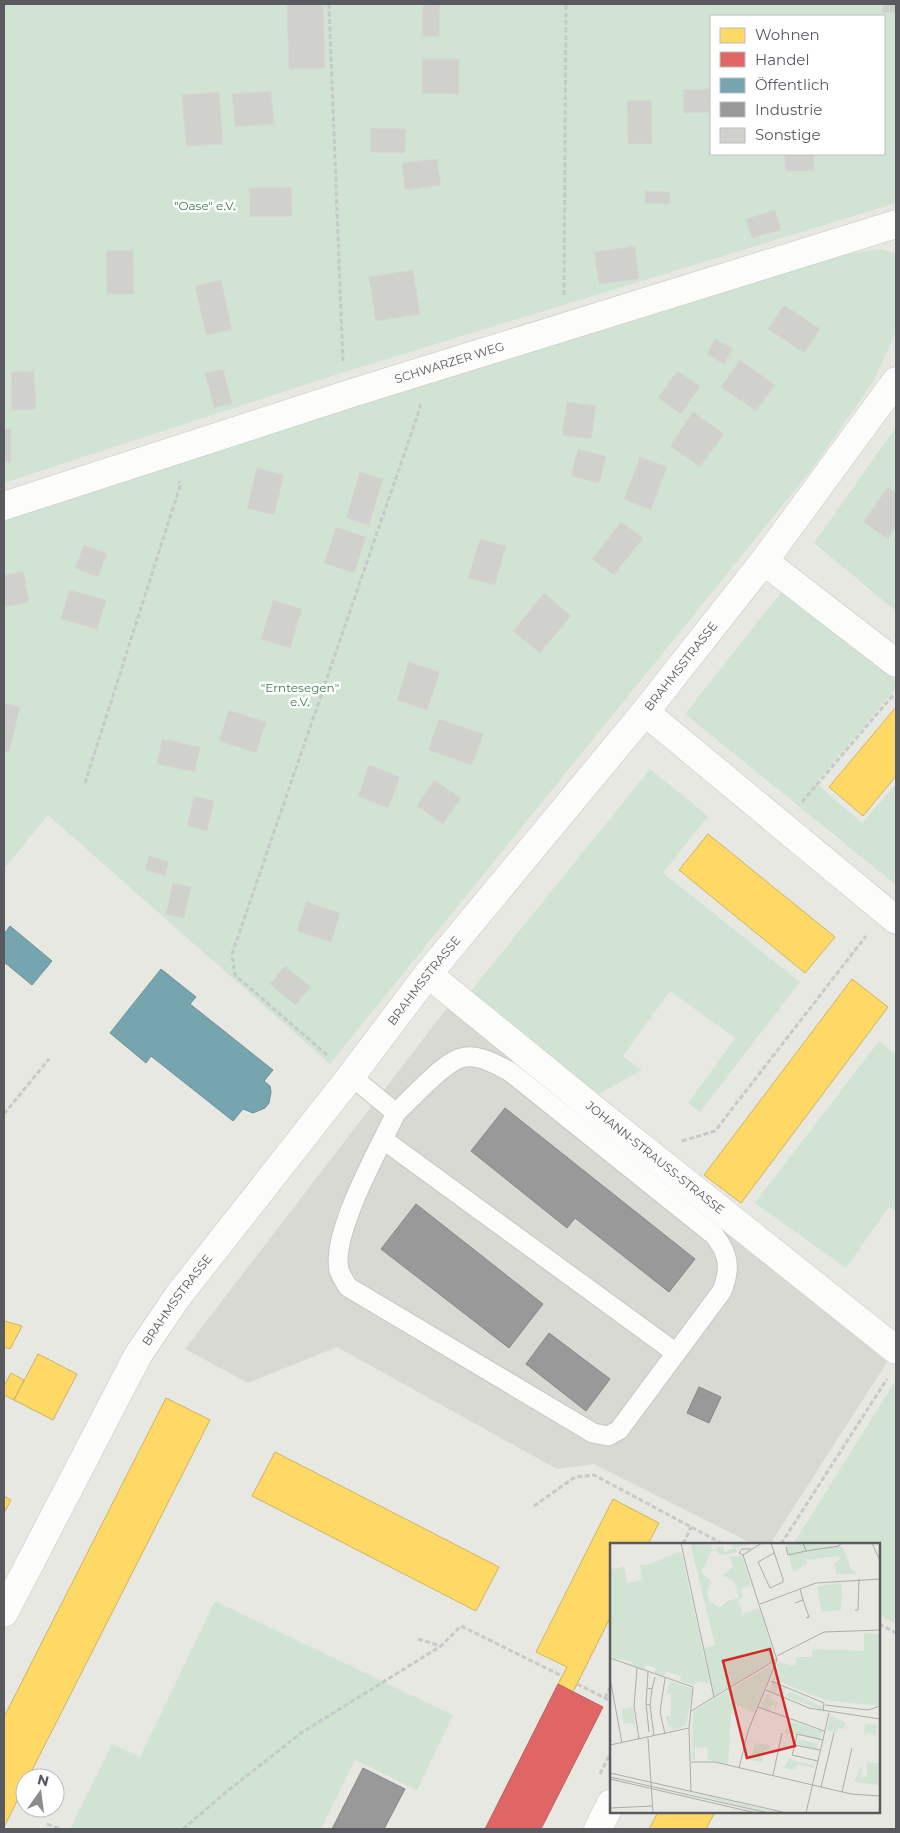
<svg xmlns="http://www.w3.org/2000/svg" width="900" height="1833" viewBox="0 0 900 1833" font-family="Montserrat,sans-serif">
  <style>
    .industrial { fill: #d9d9d3 }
    .green { fill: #d1e4d3; fill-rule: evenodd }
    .homes { fill: #ffd966; stroke: #cdb364 }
    .shops { fill: #e06666; stroke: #b86264 }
    .public { fill: #76a5af; stroke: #6d8e97 }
    .industry { fill: #999; stroke: #868688 }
    .building { fill: #d0d0cc; stroke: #d7d7d2 }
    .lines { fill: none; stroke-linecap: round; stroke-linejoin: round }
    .service-casing { stroke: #c6c6c4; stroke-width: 21 }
    .minor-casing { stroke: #c6c6c4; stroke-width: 29 }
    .path { stroke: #c6cac9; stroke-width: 3; stroke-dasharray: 5 2.5; stroke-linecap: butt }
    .service { stroke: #fcfcfb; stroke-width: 19 }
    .minor { stroke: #fcfcfb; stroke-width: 28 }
    .labels { text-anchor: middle; stroke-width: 5; stroke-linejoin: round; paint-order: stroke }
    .park-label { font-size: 12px; fill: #3b7c4d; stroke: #fff }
    .street-label { font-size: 12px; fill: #595a60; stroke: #fff }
    .inset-road { fill: none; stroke: #ababaa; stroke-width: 1 }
    .view { fill: #d62828; fill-opacity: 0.15; stroke: #d62828; stroke-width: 2.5 }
    .inset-edge { fill: none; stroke: #595a60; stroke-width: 2.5 }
  </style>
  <rect width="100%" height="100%" fill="#e8e8e2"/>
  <!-- industrial -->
  <path class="industrial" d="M450,1004L891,1356L770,1544H753L594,1464L557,1469L337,1347L248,1383L185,1349Z"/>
  <!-- green -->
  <path class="green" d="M4,4H896V203L335,375L4,483ZM711,16H884V154H711Z
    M879,249L896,253V332L873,382L812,469L330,1064L48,815L4,869V520L794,263Z
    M896,427V611L814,543Z
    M782,591L896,681V688L816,783L862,823L896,784V885L685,714Z
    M650,769L708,816L663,873L800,982L700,1112L688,1103L735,1038L670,991L623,1056L642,1070L598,1094L470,992Z
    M879,1041L896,1054V1211L889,1207L846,1268L755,1203Z
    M896,1380V1624L879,1615V1544H793Z
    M215,1601L453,1715L417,1790L355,1760L321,1829H70L112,1744L140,1757Z"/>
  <!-- homes -->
  <path class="homes" d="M896,707V776L863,816L829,787Z
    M708,834L835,937L805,973L679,870Z
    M852,979L888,1007L741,1203L704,1175Z
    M4,1321L22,1326L10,1349L4,1347Z
    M38,1354L77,1374L53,1420L14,1400Z
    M11,1373L24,1380L14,1400L4,1395V1386Z
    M166,1398L210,1420L28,1778H25V1785L4,1827V1717Z
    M275,1452L499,1567L476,1611L252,1496Z
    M4,1496L11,1500L4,1513Z
    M613,1499L659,1523L648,1544H611V1616L573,1692L558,1684L567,1667L536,1652Z
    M658,1812H715L706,1829H649Z"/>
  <!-- shops -->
  <path class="shops" d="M558,1684L603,1707L541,1829H485Z"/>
  <!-- public -->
  <path class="public" d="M10,926L52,961L32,985L4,962V934Z
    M161,969L196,997L190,1004L273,1070L264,1081L270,1086L271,1092L269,1103L265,1108L253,1113L243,1109L233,1121L151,1056L146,1063L110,1033Z"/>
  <!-- industry -->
  <path class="industry" d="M505,1108L695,1259L669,1292L575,1218L567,1228L471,1151Z
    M416,1204L543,1304L509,1348L381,1249Z
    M549,1333L610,1379L586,1411L526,1364Z
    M699,1387L721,1397L709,1423L687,1413Z
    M363,1768L405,1789L384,1829H332Z"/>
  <!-- building -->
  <path class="building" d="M287,4H323L325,68L289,69Z
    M423,4H440L439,37L422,36Z
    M883,4H896V13L882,12Z
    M422,59H459V94L422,93Z
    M711,89V112L684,113L683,90Z
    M271,91L274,124L235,127L232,94Z
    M219,92L223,144L186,146L182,95Z
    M651,100L652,144H628L627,101Z
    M371,128L406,129L405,153L370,152Z
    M785,154H814V171H785Z
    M437,159L441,185L405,190L402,163Z
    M291,187L292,216L250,217L249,188Z
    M645,191L670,192V204L645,203Z
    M775,210L781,230L752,238L746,219Z
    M635,246L639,279L599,284L594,252Z
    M133,250L134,294H107L106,251Z
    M413,270L420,314L376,321L369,277Z
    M221,280L232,330L206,335L195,286Z
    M784,305L820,329L804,353L768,329Z
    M715,339L733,348L724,364L707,354Z
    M740,360L775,385L756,411L721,387Z
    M223,369L232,404L214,408L205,373Z
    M34,371L36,409L12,410L11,372Z
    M677,371L700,386L681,414L658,398Z
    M567,402L596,406L591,439L562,435Z
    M693,412L724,434L700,467L670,446Z
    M4,429H11V462H4Z
    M578,449L606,456L599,483L571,476Z
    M640,457L667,467L651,510L624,499Z
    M257,468L284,475L274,515L247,508Z
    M360,472L383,479L369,525L346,518Z
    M888,487L896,492V527L888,539L863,522Z
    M621,522L643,538L614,575L592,559Z
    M336,527L366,537L354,573L324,563Z
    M480,539L506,546L495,585L468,578Z
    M84,545L107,554L98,577L75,568Z
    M23,571L29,602L4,607V575Z
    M69,590L106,600L97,629L61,619Z
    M544,593L571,616L540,653L513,631Z
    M273,600L302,609L290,648L261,639Z
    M409,662L440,672L427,710L397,700Z
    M4,703L20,707L9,752L4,751Z
    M229,710L266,722L256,753L219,741Z
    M439,719L483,734L472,765L428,750Z
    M162,739L200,747L195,772L157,764Z
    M369,765L400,777L388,808L358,796Z
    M434,780L461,798L443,824L417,806Z
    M194,796L214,801L207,831L187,826Z
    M149,856L169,862L165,876L145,870Z
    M173,883L191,887L184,918L166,914Z
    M306,902L340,913L331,942L297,931Z
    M285,966L311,987L295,1005L270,984Z"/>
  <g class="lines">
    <defs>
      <path id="service" d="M351,1076L396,1113C379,1149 331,1233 339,1270C341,1276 345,1282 348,1287L593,1433L608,1436L619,1430L722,1291C731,1268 729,1254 714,1235L509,1071C495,1064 477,1053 461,1058C444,1062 410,1100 396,1113
        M384,1140L676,1353"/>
      <g id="minor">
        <path id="s1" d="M4,506L352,393L896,224"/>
        <path d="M764,561L896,663"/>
        <path d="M645,712L896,920"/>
        <path id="s2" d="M428,974L595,1110L896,1350"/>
        <path id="s3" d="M4,1613L138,1355L178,1296L351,1076L428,974L645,712L764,561L896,381"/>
        <path d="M598,1829L611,1803"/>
      </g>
    </defs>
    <!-- service casing -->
    <use href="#service" class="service-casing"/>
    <!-- minor casing -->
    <use href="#minor" class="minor-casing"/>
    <!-- path -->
    <path class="path" d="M329,4L343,364
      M564,295L566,4
      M85,783L180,486L179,481
      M802,802L894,694
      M327,1055L235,975L232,954L420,408V403
      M4,1114L49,1059
      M682,1141L715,1131L866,936
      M534,1506L575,1477L594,1475L723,1544
      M683,1544L691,1527
      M781,1544L887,1379
      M879,1624L896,1633
      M418,1639L441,1646L461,1626L562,1676
      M577,1684L611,1701
      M605,1698L611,1686
      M600,1774L611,1752
      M47,1824L60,1829
      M183,1829L225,1793L301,1733L441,1646"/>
    <!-- service -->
    <use href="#service" class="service"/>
    <!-- minor -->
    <use href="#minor" class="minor"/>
  </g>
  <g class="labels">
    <!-- park labels -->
    <g class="park-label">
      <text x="205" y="210">"Oase" e.V.</text>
      <text x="300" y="692">"Erntesegen"<tspan x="300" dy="14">e.V.</tspan></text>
    </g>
    <!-- street labels -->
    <g class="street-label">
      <text dy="4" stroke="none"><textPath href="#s1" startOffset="468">SCHWARZER WEG</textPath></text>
      <text dy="4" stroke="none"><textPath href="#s3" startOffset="1168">BRAHMSSTRASSE</textPath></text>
      <text dy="4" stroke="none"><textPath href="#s3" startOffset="762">BRAHMSSTRASSE</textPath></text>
      <text dy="4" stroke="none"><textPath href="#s2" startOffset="292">JOHANN-STRAUSS-STRASSE</textPath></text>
      <text dy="4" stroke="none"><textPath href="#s3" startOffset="358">BRAHMSSTRASSE</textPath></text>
    </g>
  </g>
  <!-- overview -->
  <g transform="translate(610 1543)">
    <rect width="270" height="270" fill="#e8e8e2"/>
    <path d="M80,0H101L102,7L112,3L115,9L123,5L121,0H141L126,5L127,9L120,11L109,12L107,7L102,8L91,29L101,38L97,51L100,58L109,65L117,58L129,55L124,38L113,33L123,24L120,14L132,13L141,42L131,46L133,53L128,58L133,71L150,65L165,116L104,153L94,105L105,102ZM176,0L233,4L241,26L247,31H226L224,20L231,16L228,13L196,17L197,21L183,29ZM71,8L100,141L88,138L84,142L70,138L71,133L56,128L54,133L45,130L46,125L36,122L34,127L21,122L22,119L0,114V26L14,24L17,40L32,37L30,22L40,21ZM232,40L231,67L212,69L207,43ZM254,90L270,91V163L215,157L163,136L168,119L186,123V114H202L203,106L254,108ZM165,120L144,170L126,161L121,171L118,221L98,217L97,204L85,205V217L82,216L83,168ZM60,138L81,145L82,149L76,183L62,187L61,182L59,186L56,173L60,172L61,181V151H57ZM162,139L169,142L167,149L169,150L173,143L176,145L173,152L176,153L179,148L213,164L212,167L159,147ZM157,150L161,152L160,155L168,159L165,167V163L162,162L159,168L151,164ZM23,164L25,181L14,180L11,166ZM220,173L235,179L234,186L228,185L227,190L217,188ZM179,178L212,188L207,206L187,201L188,196L207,201L208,196L175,190ZM255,181L267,182L266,193L259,189L254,192ZM145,200L159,202V207L155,206L152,219L140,217ZM180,214L182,217L202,222L205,218L203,225L187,221L186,227L174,225ZM257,219L269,220L268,242L244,239L252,221L251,234H257ZM44,241L171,270H159Z" fill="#d1e4d3"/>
    <path class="inset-road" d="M71,0L104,154M161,0L173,36V39L160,45L148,19L164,10M193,0L196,8L229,3L231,0M262,0L270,18M176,4L178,12L196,8M133,12L152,0M193,57L199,74L196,75M185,60L193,57L190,46M150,61L206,40L270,36M245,67H248L249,36M167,113L214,89L270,87M0,115L83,144L79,185L81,248M27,125L24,163L29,196M38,129L37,145L42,146L45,134M0,135L12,200M161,138L214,160L213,168M37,145L36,161L40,162L42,146M156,147L199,165L270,176M36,161L39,189M40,162L44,193M215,162L258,167L270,163M148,164L214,188M81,168L167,116M55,191L50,169L55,135M38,195L43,270M0,202L79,185M185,202L187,191L213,197M208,218L182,212L185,202L210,207M81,219H105L241,251L270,253M129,225L138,188L167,117L133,12L129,10L132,6H141M0,230L177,270M163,232L172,190M0,234L158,270M0,236L146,270M211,244L224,190M232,249L242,205M0,265L43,263M196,270L219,170"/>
    <path class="view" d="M160,106L185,203L137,215L113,118Z"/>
    <rect width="270" height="270" class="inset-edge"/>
  </g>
  <!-- border -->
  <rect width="900" height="1833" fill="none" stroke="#595a60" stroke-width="10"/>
  <!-- legend -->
  <rect x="710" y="15" width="175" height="140" fill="#ffffff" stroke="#bdbdbf"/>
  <rect x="720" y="28" width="25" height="15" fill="#ffd966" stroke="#bdbdbf"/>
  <text x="755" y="40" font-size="15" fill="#595a60">Wohnen</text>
  <rect x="720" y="52" width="25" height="15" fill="#e06666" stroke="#bdbdbf"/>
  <text x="755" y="65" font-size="15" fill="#595a60">Handel</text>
  <rect x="720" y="78" width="25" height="15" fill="#76a5af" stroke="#bdbdbf"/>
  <text x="755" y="90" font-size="15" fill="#595a60">Öffentlich</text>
  <rect x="720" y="102" width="25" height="15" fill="#999999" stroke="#bdbdbf"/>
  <text x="755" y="115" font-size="15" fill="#595a60">Industrie</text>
  <rect x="720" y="128" width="25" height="15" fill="#d0d0cc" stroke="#bdbdbf"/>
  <text x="755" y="140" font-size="15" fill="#595a60">Sonstige</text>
  <!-- north arrow -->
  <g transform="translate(40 1793) rotate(14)"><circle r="24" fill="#ffffff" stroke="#bdbdbf"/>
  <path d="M0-4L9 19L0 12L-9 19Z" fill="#8b8c8e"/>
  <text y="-8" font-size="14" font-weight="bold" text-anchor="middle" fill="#595a60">N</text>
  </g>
</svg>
